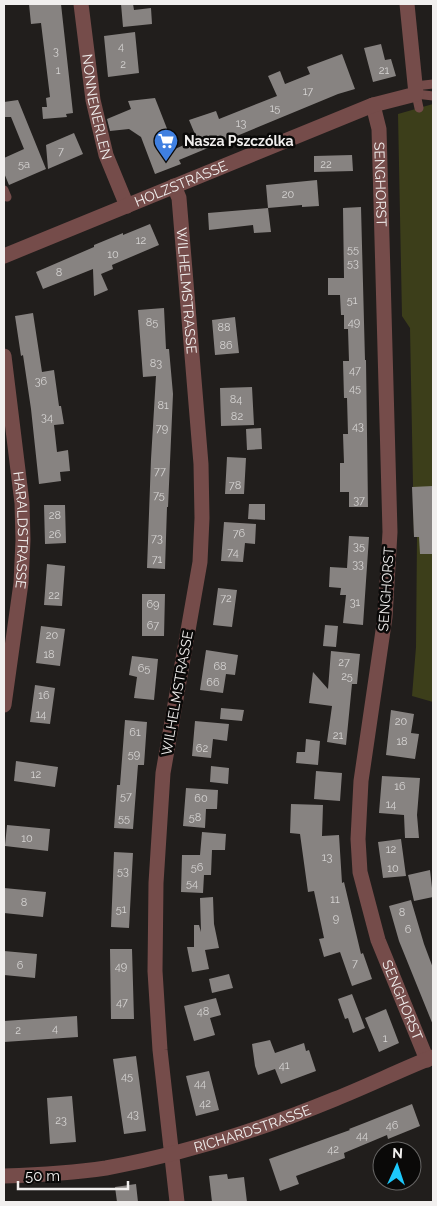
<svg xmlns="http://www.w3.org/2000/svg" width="437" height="1206" viewBox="0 0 437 1206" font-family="Raleway,sans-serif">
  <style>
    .green { fill: #3c3e1a }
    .building { fill: #878381 }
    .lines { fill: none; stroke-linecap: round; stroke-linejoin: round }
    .service { stroke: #754c4a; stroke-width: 9 }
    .minor { stroke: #754c4a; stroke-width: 15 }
    .labels { text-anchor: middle; stroke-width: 5; stroke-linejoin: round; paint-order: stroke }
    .number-label { font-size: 11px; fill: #d6d4d3 }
    .street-label { font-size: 14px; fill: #f1efee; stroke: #0a0908 }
    .poi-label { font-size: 14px; font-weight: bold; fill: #f1efee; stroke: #0a0908; text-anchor: start }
  </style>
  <rect width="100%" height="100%" fill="#211e1c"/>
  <!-- green -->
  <path class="green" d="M433,104V702L412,696L416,647L417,537H414L410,328L402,316L398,114Z"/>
  <!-- building -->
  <path class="building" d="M29,4H61L73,113L66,114L67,117L43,119L42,107H47L46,98L50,97L41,23L31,24Z
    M121,4H133L134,10L151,8L152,24L123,27Z
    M135,32L139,73L108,77L104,36Z
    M381,44L385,60L391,59L396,76L373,82L364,48Z
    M342,54L355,89L338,94L179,160L181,164L155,174L141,137L129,129L110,131L107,119L131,109L128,101L155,98L175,149L197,139L189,120L216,111L219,119L277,96L268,76L280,71L285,84L310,74L307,67Z
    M18,100L46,169L9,185L4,173V158L24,149L11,117H4V102Z
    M74,133L83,154L48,169L46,145Z
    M352,155L353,171L314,172V156Z
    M317,180L319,206L302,207V205L268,208L271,232L254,233L253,225L209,230L208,213L268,208L266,185Z
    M361,207L365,360H366L368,507H349V492H340V463H344L343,434H348L347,398H344L343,361H349L348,329H344V315H341L340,295H328V278H344L343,208Z
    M150,224L159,245L112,265L113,269L101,274L108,290L94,296L93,269L43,289L36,272L94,247V245L123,233V235Z
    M164,308L166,349H169L173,394L168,507H167L165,569L147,568L151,459L156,376L143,377L138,310Z
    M33,313L42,372L54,370L59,406H61L64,424L54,425L57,452L68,450L70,471L60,472L61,481L39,484L31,409L23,355L21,356L15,316Z
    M235,317L239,353L215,355L212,320Z
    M252,387L254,425L221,426L220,388Z
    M261,428L262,449L247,450L246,429Z
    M227,457L246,458L244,494H225Z
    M433,486V554H420L419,537H414L412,487Z
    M249,504H265V520L248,519Z
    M44,505H65L66,543L45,544Z
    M224,522L256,524L255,544L245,543L243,562L221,561Z
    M349,536L369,537L363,625L343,623L346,595H340L341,588L329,587L330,567L347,568Z
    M47,564L65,566L62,606L44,605Z
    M218,588L237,590L232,627L213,625Z
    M142,594H165L164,636H142Z
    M325,625L338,626L336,647L323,646Z
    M41,626L65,629L60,666L36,663Z
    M206,650L238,655L235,675L226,674L223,693L200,690Z
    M331,651L360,654L357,684H352L346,745L327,742L332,706L309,703L313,672L328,689Z
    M132,656L158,659L154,700L134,698L137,677L129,675Z
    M35,685L55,688L50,724L30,722Z
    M221,708L244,710L242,721L220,719Z
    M391,710L414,714L411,733L419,734L415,759L386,755Z
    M125,720L147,722L144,765H138L133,829L114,828L117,785H120Z
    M195,721L229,724L227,741L213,739L211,758L192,756Z
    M306,739L320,741L318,765L296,763L297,752H305Z
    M16,761L58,767L55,787L14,781Z
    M211,766L229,768L228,784L210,782Z
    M316,771L342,773L340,801L314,799Z
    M382,776L420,778L417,815L419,838H405L404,815L379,813Z
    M186,788L218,790L217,809H206L205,828L183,826Z
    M291,804L323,805L322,836L339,835L342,883L344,882L361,954L363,953L372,979L352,986L340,952L324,957L319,939L324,938L314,891L308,892L300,834L290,833Z
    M7,825L50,829L48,851L5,846Z
    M202,832L226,834L225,850H212L211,875H204L203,893L181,892L182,855H200Z
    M401,839L406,876L383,878L378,842Z
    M114,852L133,853L129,928L111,927Z
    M430,870L433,897L414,901L408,875Z
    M4,888L46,892L43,917L4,913Z
    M213,897L214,924L219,948L205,950L209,969L192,972L187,947H194V925H199L201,932L200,898Z
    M411,900L424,944L433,968V1025L399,941L389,906Z
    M110,949H132L134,1019H111Z
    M4,951L37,954L35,978L4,975Z
    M229,974L233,988L212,993L209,979Z
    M352,994L365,1028L353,1033L348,1018L345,1019L338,999Z
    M216,998L221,1015L210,1018L215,1035L194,1041L184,1006Z
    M386,1009L399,1043L379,1052L365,1018Z
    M77,1016L78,1037L4,1042V1021Z
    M270,1040L275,1053L304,1043L306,1051L309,1050L316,1071L281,1084L275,1069L258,1075L255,1066L252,1044Z
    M136,1056L146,1131L124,1134L113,1059Z
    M209,1071L219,1110L196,1116L186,1076Z
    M72,1096L76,1142L50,1144L47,1098Z
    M412,1104L420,1126L388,1139L387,1135L344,1153L345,1158L296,1176L299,1184L280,1191L269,1159L350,1130L349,1129L367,1122Z
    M227,1174L228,1179L244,1177L247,1202H212L209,1176Z
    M136,1184L138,1202H117L115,1187Z"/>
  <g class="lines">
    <!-- service -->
    <path class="service" d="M415,86L433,84
      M419,108L416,94L433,96
      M4,190L7,197"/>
    <!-- minor -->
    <g class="minor">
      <path id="s1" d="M81,4L93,100L106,155L127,206"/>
      <path id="s2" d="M373,105L379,129L390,532L385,617L361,781L358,839L360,872L378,940L427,1060"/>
      <path id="s3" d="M174,186L179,198L201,464L202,518L200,562L163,773L156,883L155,971L160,1050L177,1202"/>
      <path id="s4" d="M4,256L373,105L416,94L407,4"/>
      <path id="s5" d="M4,356L22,503L23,540L21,583L4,705"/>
      <path id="s6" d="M4,1176C37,1175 73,1173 106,1168C184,1154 262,1129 335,1099C368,1086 400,1070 433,1057"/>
    </g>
  </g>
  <!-- icons -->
  <defs>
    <symbol id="supermarket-pin" viewBox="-11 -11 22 30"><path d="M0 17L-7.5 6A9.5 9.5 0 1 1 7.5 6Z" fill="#3f7fe0" stroke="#0a0908"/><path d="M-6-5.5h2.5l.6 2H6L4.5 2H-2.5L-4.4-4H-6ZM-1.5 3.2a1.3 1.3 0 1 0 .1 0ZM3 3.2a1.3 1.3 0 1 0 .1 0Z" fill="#fff"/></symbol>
  </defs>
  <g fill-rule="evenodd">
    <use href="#supermarket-pin" x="152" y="127" width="28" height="38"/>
  </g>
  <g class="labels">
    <!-- number labels -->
    <g class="number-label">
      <text x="121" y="50">4</text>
      <text x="56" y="55">3</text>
      <text x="123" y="68">2</text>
      <text x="58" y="74">1</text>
      <text x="384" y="74">21</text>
      <text x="308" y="95">17</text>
      <text x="275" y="112">15</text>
      <text x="241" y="127">13</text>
      <text x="61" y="155">7</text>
      <text x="24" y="168">5a</text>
      <text x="326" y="168">22</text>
      <text x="288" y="198">20</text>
      <text x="141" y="244">12</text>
      <text x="353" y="253">55</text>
      <text x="113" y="258">10</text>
      <text x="353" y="267">53</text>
      <text x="59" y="276">8</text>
      <text x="352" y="304">51</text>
      <text x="152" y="326">85</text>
      <text x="354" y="326">49</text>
      <text x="224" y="331">88</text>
      <text x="226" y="349">86</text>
      <text x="156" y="367">83</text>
      <text x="355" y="374">47</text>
      <text x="41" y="385">36</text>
      <text x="355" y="392">45</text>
      <text x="236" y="403">84</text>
      <text x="163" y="409">81</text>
      <text x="237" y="420">82</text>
      <text x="47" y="421">34</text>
      <text x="358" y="430">43</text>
      <text x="162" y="432">79</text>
      <text x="160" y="475">77</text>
      <text x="235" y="489">78</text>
      <text x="159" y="499">75</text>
      <text x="359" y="504">37</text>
      <text x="55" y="519">28</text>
      <text x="239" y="537">76</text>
      <text x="55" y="538">26</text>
      <text x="157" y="542">73</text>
      <text x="359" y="550">35</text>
      <text x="233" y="556">74</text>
      <text x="157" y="563">71</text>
      <text x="358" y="568">33</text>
      <text x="54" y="599">22</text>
      <text x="226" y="602">72</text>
      <text x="355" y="606">31</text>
      <text x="153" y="608">69</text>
      <text x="153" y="629">67</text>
      <text x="52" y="639">20</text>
      <text x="49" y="658">18</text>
      <text x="344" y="666">27</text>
      <text x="220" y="670">68</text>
      <text x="144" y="672">65</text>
      <text x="347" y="680">25</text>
      <text x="213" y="686">66</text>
      <text x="44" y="699">16</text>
      <text x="41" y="718">14</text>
      <text x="401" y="725">20</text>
      <text x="135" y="736">61</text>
      <text x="338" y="739">21</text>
      <text x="402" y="745">18</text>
      <text x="202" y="752">62</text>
      <text x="134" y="758">59</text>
      <text x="36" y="778">12</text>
      <text x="400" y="790">16</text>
      <text x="126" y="800">57</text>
      <text x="201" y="802">60</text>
      <text x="391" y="808">14</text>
      <text x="195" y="821">58</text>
      <text x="124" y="822">55</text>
      <text x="27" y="842">10</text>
      <text x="391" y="853">12</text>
      <text x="327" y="861">13</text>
      <text x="197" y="871">56</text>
      <text x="393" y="872">10</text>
      <text x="123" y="875">53</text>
      <text x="192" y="887">54</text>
      <text x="335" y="903">11</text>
      <text x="24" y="906">8</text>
      <text x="121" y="913">51</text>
      <text x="402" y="916">8</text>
      <text x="336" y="922">9</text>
      <text x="408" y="933">6</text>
      <text x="355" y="967">7</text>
      <text x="20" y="969">6</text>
      <text x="121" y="970">49</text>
      <text x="122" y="1006">47</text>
      <text x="203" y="1015">48</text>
      <text x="55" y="1032">4</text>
      <text x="18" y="1034">2</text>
      <text x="385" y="1042">1</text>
      <text x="284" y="1069">41</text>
      <text x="127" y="1080">45</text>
      <text x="200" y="1087">44</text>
      <text x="205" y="1107">42</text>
      <text x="133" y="1118">43</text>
      <text x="61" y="1124">23</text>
      <text x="392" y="1129">46</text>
      <text x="362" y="1139">44</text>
      <text x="333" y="1153">42</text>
    </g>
    <!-- street labels -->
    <g class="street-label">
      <text dy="5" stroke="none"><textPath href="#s1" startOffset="104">NONNENERLEN</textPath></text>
      <text dy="5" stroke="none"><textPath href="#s4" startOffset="191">HOLZSTRASSE</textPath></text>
      <text dy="5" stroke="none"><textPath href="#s2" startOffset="80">SENGHORST</textPath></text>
      <text dy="5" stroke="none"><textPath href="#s3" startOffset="106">WILHELMSTRASSE</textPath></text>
      <text dy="5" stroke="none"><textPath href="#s5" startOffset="175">HARALDSTRASSE</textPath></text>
      <text transform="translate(386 589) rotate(-86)" y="5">SENGHORST</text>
      <text transform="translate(177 693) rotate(-80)" y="5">WILHELMSTRASSE</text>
      <text dy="5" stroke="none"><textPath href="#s2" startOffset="905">SENGHORST</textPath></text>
      <text dy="5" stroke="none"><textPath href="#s6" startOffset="254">RICHARDSTRASSE</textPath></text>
    </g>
    <!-- poi labels -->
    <g class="poi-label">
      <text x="184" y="146">Nasza Pszczólka</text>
    </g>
  </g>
  <!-- border -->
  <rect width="437" height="1206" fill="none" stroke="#f1efee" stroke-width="10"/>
  <!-- north arrow -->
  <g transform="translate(397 1166) rotate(3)"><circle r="24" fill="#0a0908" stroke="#666564"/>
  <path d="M0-4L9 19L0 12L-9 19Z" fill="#1dc9fc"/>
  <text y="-8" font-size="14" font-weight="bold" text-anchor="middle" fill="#f1efee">N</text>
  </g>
  <!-- scale -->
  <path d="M18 1181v8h110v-8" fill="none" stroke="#f1efee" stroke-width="2.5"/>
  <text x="25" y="1181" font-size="15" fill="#f1efee" stroke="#0a0908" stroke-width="4" paint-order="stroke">50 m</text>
</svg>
